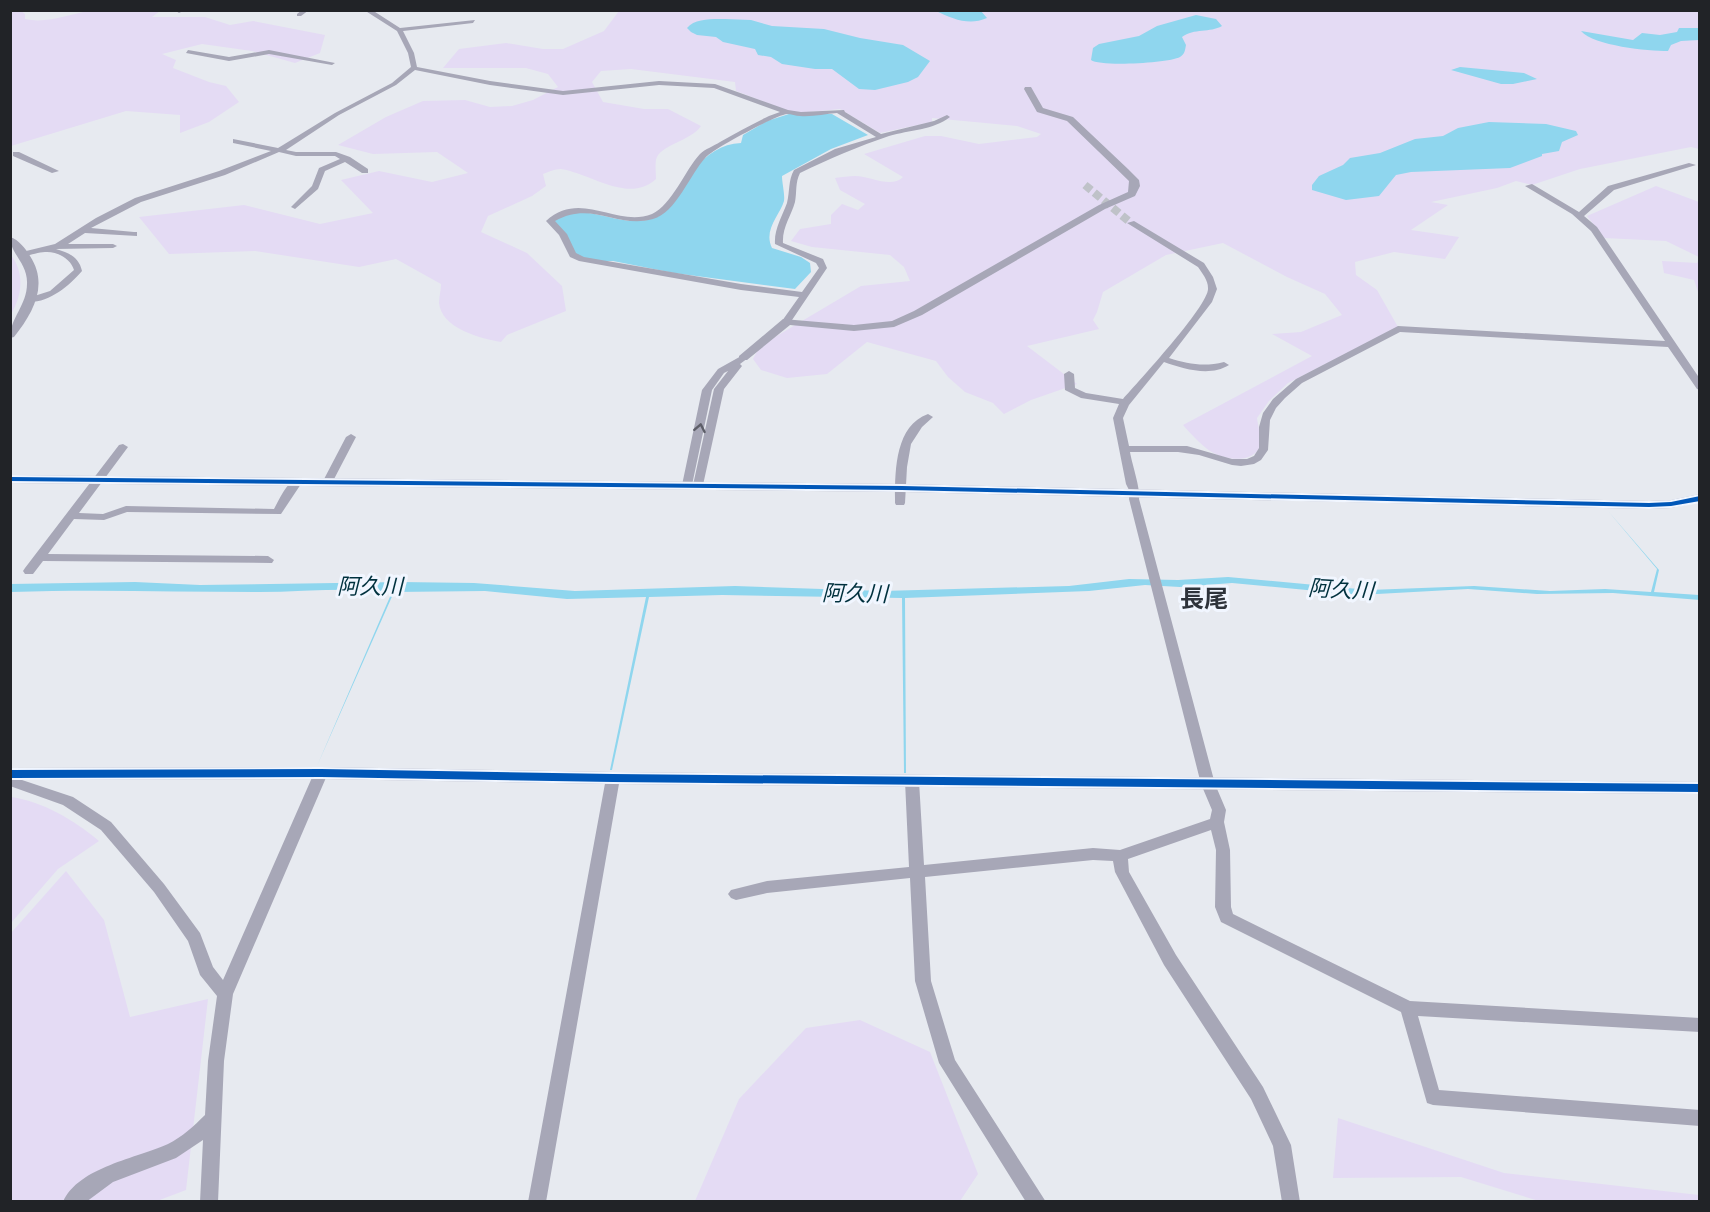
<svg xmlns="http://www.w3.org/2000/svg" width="1710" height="1212" viewBox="0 0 1710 1212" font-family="'PT Sans Narrow','Noto Sans JP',sans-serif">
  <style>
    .green { fill: #e4dbf4 }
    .water { fill: #8fd6ee }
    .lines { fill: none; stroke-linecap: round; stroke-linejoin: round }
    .minor-tunnel { stroke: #bfc2c8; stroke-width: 8; stroke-dasharray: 8 4; stroke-linecap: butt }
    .minor { fill: #a7a7b7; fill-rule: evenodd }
    .tertiary { fill: #a7a7b7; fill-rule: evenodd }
    .secondary { fill: #a6a6b6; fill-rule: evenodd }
    .cycleway-casing { stroke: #f1f6ff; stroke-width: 4 }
    .cycleway { fill: #0057b8; fill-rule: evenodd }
    .oneway { stroke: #5d5e68 }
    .labels { text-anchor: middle; stroke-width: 6; stroke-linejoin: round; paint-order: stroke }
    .water-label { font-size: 22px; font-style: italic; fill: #00313e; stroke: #f1f6ff }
    .quarter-label { font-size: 24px; font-weight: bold; fill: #2e333b; stroke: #f1f6ff }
  </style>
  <rect width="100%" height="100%" fill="#e7eaf0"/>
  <!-- green -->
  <path class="green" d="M11,11H21L25,14V19C47,24 70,14 89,11C109,7 138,11 160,11L152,17H205L230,25L253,21L325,35L320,53L295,63L252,51L202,44L162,54L176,60L173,68L209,82L226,86L239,102L209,122L180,133V115L126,111L11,146Z
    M619,11H1699V149L1691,147L1580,169L1532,185L1516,181L1497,188L1431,202L1448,205L1411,230L1459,237L1445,259L1394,252L1355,262L1356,275L1377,290L1398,327L1288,383L1269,401L1257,418C1258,427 1263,442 1258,450C1248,464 1222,459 1210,451C1200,444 1191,434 1183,425L1312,356L1272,334L1301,332L1342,315L1325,294L1287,277L1223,243L1166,255L1103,292L1097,312L1093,320L1099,329L1027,346L1077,384L1031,400L1004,414L993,403L965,392L948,377L936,361L867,342L827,374L787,378L761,370L753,359L760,346L861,286L910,281L904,267L890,255L812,247L791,241L800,229L831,224V215L842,204L858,210L865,204L840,190L835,178C842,177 849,176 855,176C871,176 891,189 903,177L864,154L925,136H941L979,144L1037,137L1041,134L1017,126L932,118V122L880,133L840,109L798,113L788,111L736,91L735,82L631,69L601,71L592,82L603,102L644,109H668L701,126C691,141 659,145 656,160C655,166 656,173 656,179C629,204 592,174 561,169C555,169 548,172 543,174L546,186L532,196L488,216L481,232L527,253L562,286L566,311L507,335L501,342C480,338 442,329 439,303C439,297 441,290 441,284L396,259L359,267L255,251L169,254L139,217L244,205L320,224L373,213L341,180L379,171L432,182L468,173L437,152L373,154L338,145L386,117L423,101L465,100L490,107L512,106L533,100L558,87L548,74L526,68H443L459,49L506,43L543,49H563L604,31Z
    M1656,186L1699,202V257L1666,241L1604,238L1587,216Z
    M11,255C25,273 22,296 11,314Z
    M1699,259V295L1694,280L1664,273L1662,261L1697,263Z
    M11,797C44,802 74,820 99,841L58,869L11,923Z
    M66,871L104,920L130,1017L208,999L186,1190L157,1201L11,1202V933Z
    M860,1020L930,1052L978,1174L960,1201H695L739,1099L806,1028Z
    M1338,1118L1504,1173L1699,1195V1201H1539L1461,1177L1333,1178Z"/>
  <!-- water -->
  <path class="water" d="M936,11H981L987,18C969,26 953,19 936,11Z
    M1196,15L1216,19L1222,26C1210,33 1194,28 1182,37L1186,45C1185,50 1185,54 1180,57C1169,63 1100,67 1091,60L1093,48L1099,44L1139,36L1157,26Z
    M725,19L751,20L772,26L824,29L860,38L903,45L930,61L918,77L908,82L875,90L859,89L832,69H815L782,64L771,57L758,55L755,49L723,42L716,37L697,35L691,32L687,28C695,18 713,19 725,19Z
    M1679,28H1699V40L1681,41L1671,45L1668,51C1648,51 1594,46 1581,31L1633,40L1642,33L1660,35L1677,32Z
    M1460,67L1524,73L1537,79L1513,84H1501L1451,70Z
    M789,114H832L868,135L831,149L782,176C782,183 785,194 784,201C780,215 763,230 772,248L801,257L810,263L811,272L795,289L674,273L613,261H599L573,255L555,224V219C562,217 571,212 578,212C607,213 631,229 659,216C681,188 702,144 741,143L743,135L767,121Z
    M1489,122L1546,124L1576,131L1578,135L1562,142L1559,151L1542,154V156L1510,168L1411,172L1396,175L1379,196L1346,200L1312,190V185L1319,176L1343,165L1350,158L1380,153L1415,139L1443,136L1458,128Z
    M1608,511L1659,570L1654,592L1699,595L1700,600L1613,593L1537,594L1468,589L1359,595L1232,583L1180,587L1145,585L1089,591L905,598L906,773H904L902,598L722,595L649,597L612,770H610L646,597L567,599L485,591L394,592L317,766L392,592C348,587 303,592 259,592C176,592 93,589 11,592L10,584L135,582L200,585L401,582L474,583L575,591L735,586L882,591L1069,586L1129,579L1178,580L1228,577L1369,590L1474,586L1550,591L1605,589L1651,592L1657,569Z"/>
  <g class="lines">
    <!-- minor-tunnel -->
    <path class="minor-tunnel" d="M1085,185L1131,223"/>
    <!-- minor -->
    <path class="minor" d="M185,10L179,13L176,11V10Z
      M302,10H309L301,16H297V14Z
      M364,10H372L400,28L475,20L473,23L403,31L414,53L417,67L490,81L563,91L659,81L715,84L788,110L801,112L844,110L845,112L881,134L934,121L947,115L950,117C934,130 909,130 889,136C859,146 829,159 800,173C795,183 797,192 795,202C791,216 782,228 783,243L823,259L827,268L790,323L787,324L782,321L799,297L741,290L579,261L570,257L559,235L546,221C581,189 616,228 652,214C672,205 685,170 700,154C705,149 714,146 720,142C736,133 752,124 769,116L780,112L714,88L659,85L563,95L490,85L415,70L396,85L339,115L286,150L296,152H336L350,157L368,169V173H362L345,162L325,171L318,189L295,209L291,207L312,186L319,168L340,159L335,156H296L279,152L225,175L141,202L91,228L134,232H137V236L85,233L68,244H113L117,246L113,248L56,249C69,253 79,257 82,271C69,286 49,303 28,302V298L50,291L74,270C71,259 57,251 45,252C39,252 31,255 25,256H22V252L55,244L96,218L135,198L219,171L271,151L233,143V139L278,148L283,145L335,113L392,83L411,67L408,53L397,31ZM837,113L876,137L835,149L794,170C788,181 790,191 787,203C782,217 774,229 775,244L816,263L819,268L802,292L741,284L584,257L576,253L567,234L555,221C591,200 617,229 653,219C676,213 690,174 706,157C713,149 776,115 787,114C791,114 796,116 800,116C812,117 825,114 837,113Z
      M188,50L229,57L269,50L335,63L332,65L269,54L229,61L186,53Z
      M13,152H19L59,171L52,173L13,156Z
      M1689,163L1696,165L1614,190L1584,216L1597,227L1700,379V390L1697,389L1668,347L1400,332L1302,383L1285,398L1276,408L1270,420L1268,450L1261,460L1254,464L1241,466L1232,465L1199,455L1178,452H1130C1132,464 1141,490 1139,499L1215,784L1226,810L1224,822L1230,850L1231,907L1233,914L1410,1001L1700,1018V1032L1418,1016L1439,1090L1700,1110V1126L1433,1105L1427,1103L1401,1012L1221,922L1215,907L1216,850L1211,830L1128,859L1129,872L1176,955L1263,1087L1291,1145L1300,1202H1282L1273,1146L1251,1099L1164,965L1115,872L1113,861L1093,860L925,877L931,981L955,1060L1046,1202H1026L939,1063L915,981L910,878L767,893L736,900L731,898L728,894L731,890L767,881L909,867L905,781L907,777H917L919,781L924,865L1093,848L1120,850L1210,819L1212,810L1201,784L1129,499L1130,492L1126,484L1113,418L1119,404L1081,398L1065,390L1064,374L1069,371L1074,374L1075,388L1086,393L1123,399C1138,382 1210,304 1208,288C1208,280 1202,273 1198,267L1127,223L1134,221L1204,263L1213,277L1217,289L1212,302L1169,358C1188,364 1204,367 1224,362L1229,365C1210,377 1184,369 1164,362L1129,405L1123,418L1129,446H1187L1232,459H1247L1254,456L1259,448V427L1263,413L1273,399L1296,379L1398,326L1665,341L1591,231L1572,214L1525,186L1532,184L1579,212L1608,186Z
      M743,355L748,358L740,364L742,366L724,389L703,485L698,488L693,485L714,389L728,371L724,373L712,390L692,485L691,487H683L682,485L702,390L718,369Z
      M928,414L933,417L922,427L911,444L907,467L905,503L904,505H896L895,503C895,474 894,426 928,414Z
      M351,434L356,437L333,481L328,484L324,483L323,481L346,437Z
      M123,444L128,447L79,513L103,514L126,506L274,509C280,498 286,483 298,478L303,481L281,514L127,512L104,520L74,519L48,554L268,556L274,560L272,563L43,561L33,574H25L23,571L25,568L119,445Z
      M321,768L326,769L328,773L233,994L224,1061L218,1202H200L203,1140L176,1158L113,1182L86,1202H63C78,1167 138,1158 168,1144C182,1137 194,1126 205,1115L208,1061L217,996L200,975L188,941L154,892L101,830L63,805L10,786V776L73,797L111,822L164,884L200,933L213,967L223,980L314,773L316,769Z
      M613,773L618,774L620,778L546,1202H528L606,778L608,774Z"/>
    <!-- tertiary -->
    <path class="tertiary" d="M1025,87H1031L1043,108L1073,117L1128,169L1139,180L1140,186L1135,196L1105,209L922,315L894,327L854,331L790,325L747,360H739V356L783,319L854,325L892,321L914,311L1099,205L1128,192L1129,181L1067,121L1037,112L1024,89Z
      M10,475L902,484L1649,501L1671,500L1700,494V502L1671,508L1649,509L902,492L10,483Z
      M321,767L613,772L1700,782V794L613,784L321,779L10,780V768Z"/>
    <!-- secondary -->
    <path class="secondary" d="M10,237C19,240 25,248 30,256C49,285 33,313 14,337L10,338C10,318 27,305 27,284C28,263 10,254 10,237Z"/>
    <defs>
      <path id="cycleway" d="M10,477L902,486L1649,503L1671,502L1700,496V501L1671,506L1649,507L902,490L10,481Z
        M321,769L613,774L1700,784V792L613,782L321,777L10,778V770Z"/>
    </defs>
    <!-- cycleway casing -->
    <use href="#cycleway" class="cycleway-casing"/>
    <!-- cycleway -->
    <use href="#cycleway" class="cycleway"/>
  </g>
  <!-- one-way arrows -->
  <defs><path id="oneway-chevron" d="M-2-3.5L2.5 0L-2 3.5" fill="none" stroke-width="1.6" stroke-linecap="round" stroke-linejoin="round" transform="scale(1.5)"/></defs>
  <use class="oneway" href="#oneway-chevron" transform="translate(700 428) rotate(-79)"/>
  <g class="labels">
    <!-- water labels -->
    <g class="water-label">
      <text x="370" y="594">阿久川</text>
      <text transform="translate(1341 589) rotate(3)" y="8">阿久川</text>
      <text transform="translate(855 593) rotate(1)" y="8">阿久川</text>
    </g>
    <!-- quarter labels -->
    <g class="quarter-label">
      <text x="1204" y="607">長尾</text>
    </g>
  </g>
  <!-- border -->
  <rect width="1710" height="1212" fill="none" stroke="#212327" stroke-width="24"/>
</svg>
